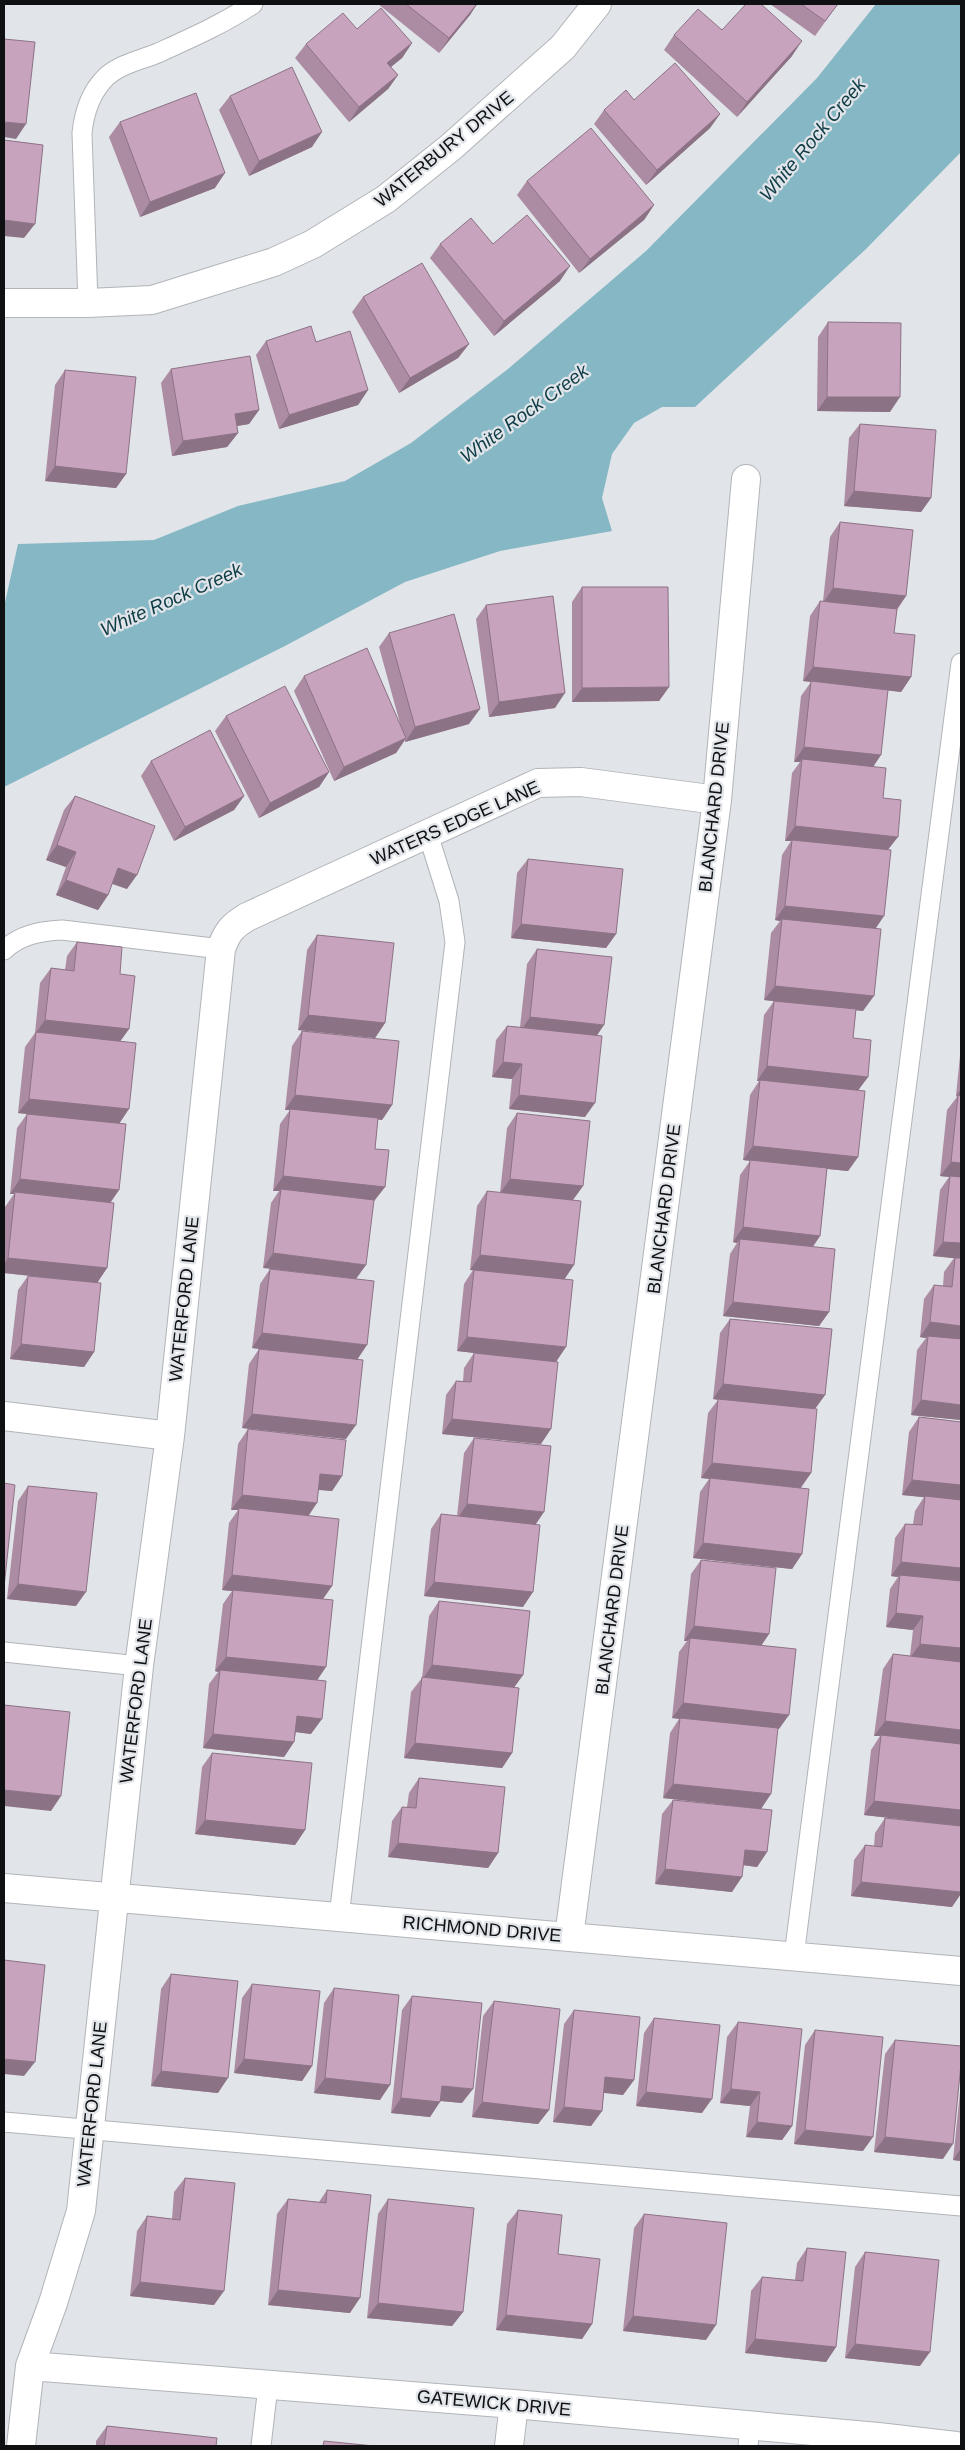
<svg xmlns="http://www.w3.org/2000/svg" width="965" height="2450" viewBox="0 0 965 2450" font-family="Arial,sans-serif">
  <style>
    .water { fill: #85b8c4 }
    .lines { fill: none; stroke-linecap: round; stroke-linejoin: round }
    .lane-casing { stroke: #b1b4b8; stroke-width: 21 }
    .street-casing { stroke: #b1b4b8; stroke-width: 30 }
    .lane { stroke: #fff; stroke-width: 19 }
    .street { stroke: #fff; stroke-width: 28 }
    .wall { fill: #ac8ca3 }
    .shaded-wall { fill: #8c7285 }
    .building { fill: #c8a3be; stroke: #8c7285 }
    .labels { text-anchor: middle; stroke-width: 4.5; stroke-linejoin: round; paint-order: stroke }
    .street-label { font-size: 18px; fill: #0e1011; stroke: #e1e4e9 }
    .water-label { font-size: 19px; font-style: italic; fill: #0d3c46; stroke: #e1e4e9 }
  </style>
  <rect width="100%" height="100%" fill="#e1e4e9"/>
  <!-- water -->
  <path class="water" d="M876,4H961V152L866,249L695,407H662L634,423L612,454L602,498L612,531L500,551L405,582L283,647L4,787V607L18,544L154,540L238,506L345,481L411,443L508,369L646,251L817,78Z"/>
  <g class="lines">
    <defs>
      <path id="lane" d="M88,303L82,133C84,113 91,92 106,77C120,64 141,60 158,53C191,38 223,24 253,4
        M4,950C20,935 40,931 62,930L221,949
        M4,1652L139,1666
        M339,1917L455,942L449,901L428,834
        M794,1956L961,663
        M4,2122L961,2206
        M261,2446L268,2386
        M748,2446L750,2426"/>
      <path id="street" d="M4,303H88L152,300L274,262L313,244L386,199L451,147L563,47L597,4
        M4,1416L170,1436
        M4,1888L961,1971
        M569,1937L717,800L746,479
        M30,2366L514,2404L878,2437L956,2446
        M21,2446L30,2366L53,2303L81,2211L139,1666L170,1436L221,949C227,932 232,926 247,917L538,783L581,782L717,800
        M509,2446L514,2404"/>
    </defs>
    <!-- lane casing -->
    <use href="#lane" class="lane-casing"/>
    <!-- street casing -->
    <use href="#street" class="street-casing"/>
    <!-- lane -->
    <use href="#lane" class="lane"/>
    <!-- street -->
    <use href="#street" class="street"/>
  </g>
  <!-- wall -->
  <path class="wall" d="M378,4H477L470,15L439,53Z
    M770,4H838L815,36Z
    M357,29L412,43L402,58L391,67L398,75L388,89L349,122L295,58L306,44Z
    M722,30L792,56L737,117L664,50L674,35Z
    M230,96L312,147L249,176L219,110Z
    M634,100L720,114L710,128L646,185L594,124L604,110Z
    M120,122L215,188L140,217L109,137Z
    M527,181L654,205L644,220L579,273L517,195Z
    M440,244H493L560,281L494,336L430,258Z
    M363,297L469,344L458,358L399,393L352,312Z
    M828,322L890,412L817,411L818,337Z
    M266,341L316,342L368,390L358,405L279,429L256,355Z
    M171,369L259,410L249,424L237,426L238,433L227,447L172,456L161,383Z
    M65,370L126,474L116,488L45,481L55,385Z
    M860,424L931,498L921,512L844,506L849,438Z
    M840,522L906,596L897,610L894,633L911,677L901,692L888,690L874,766L883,798L888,850L863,1011L856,1010L853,1038L868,1077L858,1090V1157L848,1171L827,1169L820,1236L813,1247L829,1312L819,1326L723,1316L730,1254L737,1243L733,1242L740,1175L750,1161L743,1160L750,1095L759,1081H757L764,1015L774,1001L764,1000L771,933L780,921L775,920L782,855L791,841H785L792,773L800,762H794L801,696L811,682L803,681L810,616L820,601H823L830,537Z
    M582,587L669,687L659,701L572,702V602Z
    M486,605L555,708L489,717L476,619Z
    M389,633L469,724L405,742V740L396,753L334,781L294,691L304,676L401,727L379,647Z
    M226,716L329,772L319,787L259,818L215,731Z
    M151,761L244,796L234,810L174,841L141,776Z
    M75,796L127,889L112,884L108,895L98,910L56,895L66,867L46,860L64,810Z
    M528,859L616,934L606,948L511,938L517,873Z
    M317,935L385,1023L375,1038L298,1030L307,950Z
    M77,942L120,974L129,1029L120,1041L119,1190L111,1202L107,1268L97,1283L4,1273V1219L5,1207L14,1194H10L17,1128L27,1114L18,1113L25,1047L35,1033L40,983L51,968L65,970L67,956Z
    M537,949L597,1035L585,1117L509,1109L512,1079L492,1077L496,1040L507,1026L520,1027L527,964Z
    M302,1031L392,1105L382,1120L378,1119L375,1149L385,1187L374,1201L263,1268L271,1203L279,1191H273L280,1124L290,1110H285L292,1046Z
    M961,1045V1420L911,1415L917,1350L926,1338L920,1337L924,1299L934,1285L943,1286L944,1272L954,1258L933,1256L940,1190L949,1177L940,1176L947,1110L957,1097L956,1096Z
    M517,1113L583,1186L573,1200L556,1362L457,1351L464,1284L473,1270H470L477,1206L487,1191L500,1193L507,1128Z
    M270,1269L357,1359L346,1439L242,1428L249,1364L259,1349L322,1356L252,1348L260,1284Z
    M28,1276L94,1352L84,1367L10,1359L18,1290Z
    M730,1319L825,1395L815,1409L811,1473L801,1488L802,1554L792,1569L693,1558L700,1492L709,1479L701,1478L708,1413L718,1400L713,1399L720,1333Z
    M474,1353L541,1444L442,1434L446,1395L456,1381H463L464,1368Z
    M919,1417L961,1422V1825L960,1826L864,1815L871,1750L880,1736H874L883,1669L893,1654L910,1656L913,1630L886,1627L890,1589L898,1577L891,1576L895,1538L905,1524H913L915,1511L924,1497L902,1495L909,1432Z
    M248,1429L342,1476L332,1491L319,1490L309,1515L332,1586L323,1599L317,1680L311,1734L296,1732L294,1742L284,1757L203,1748L209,1684L218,1672L215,1671L223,1604L232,1591L222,1590L229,1523L238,1510H231L238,1444Z
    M474,1438L535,1524L523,1607L424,1596L431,1529L441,1514L457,1516L464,1453Z
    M28,1486L76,1606L7,1599L18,1501Z
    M701,1560L769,1634L761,1645L779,1729H778L761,1809L663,1798L670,1733L679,1719L672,1718L679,1652L687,1641H684L691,1574Z
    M439,1601L523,1675L514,1687L512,1753L502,1768L404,1758L411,1692L422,1678L429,1616Z
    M212,1753L305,1830L295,1845L195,1834L202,1767Z
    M419,1778L498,1853L488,1868L388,1857L392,1821L402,1807H407L409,1793Z
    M673,1800L767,1852L757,1867L743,1865L732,1892L655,1884L662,1814Z
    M885,1818L952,1907L851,1896L854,1860L865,1845L874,1846L875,1833Z
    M171,1974L218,2093L151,2086L161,1989Z
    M252,1984L312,2066L302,2081L234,2073L242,1998Z
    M334,1988L380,2100L314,2093L324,2003Z
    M412,1996L462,2103L440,2101L430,2117L391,2113L402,2010Z
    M494,2001L549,2110L538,2124L472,2117L483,2016Z
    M574,2010L634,2080L623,2095L604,2092L602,2111L591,2126L553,2122L564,2024Z
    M654,2018L702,2113L636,2106L644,2033Z
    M738,2022L792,2126L782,2140L746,2137L750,2106L720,2103L727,2037Z
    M815,2030L863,2151L794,2144L805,2045Z
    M895,2040L943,2159L874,2152L885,2054Z
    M961,2082V2161L953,2160Z
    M185,2178L214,2305L130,2296L137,2231L147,2216L172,2219L174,2192Z
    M327,2190L350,2313L268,2305L277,2214L288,2199L319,2202Z
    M388,2199L463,2312L452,2326L367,2318L378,2214Z
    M518,2210L558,2254L592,2324L582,2339L496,2330L507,2224Z
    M644,2214L706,2340L623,2331L634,2228Z
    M807,2248L836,2347L826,2362L745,2353L751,2291L762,2277L795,2280L797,2263Z
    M865,2252L920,2366L845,2358L855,2267Z
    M107,2426L216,2446H96V2441Z"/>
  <!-- shaded-wall -->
  <path class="shaded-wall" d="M477,4L470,15L439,53L449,38Z
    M802,41L792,56L737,117L747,102Z
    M412,43L402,58L377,78L387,63Z
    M398,75L388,89L349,122L359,107Z
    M720,114L710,128L646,185L657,170Z
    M4,122L26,124L16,139L4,137Z
    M322,132L312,147L249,176L259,161Z
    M225,173L215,188L140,217L150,202Z
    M654,205L644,220L579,273L590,259Z
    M4,220L35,224L24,238L4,236Z
    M570,266L560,281L494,336L504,321Z
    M469,344L458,358L399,393L410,378Z
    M368,390L358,405L279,429L289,415Z
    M827,397H900L890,412L817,411Z
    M259,410L249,424L225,428L235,414Z
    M238,433L227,447L172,456L183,441Z
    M55,466L126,474L116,488L45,481Z
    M854,491L931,498L921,512L844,506Z
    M833,588L906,596L896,610L823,603Z
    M813,667L911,677L901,692L803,681Z
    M669,687L659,701L572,702L582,688Z
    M565,693L555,708L489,717L499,702Z
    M480,709L469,724L405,742L415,727Z
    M406,738L396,753L334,781L344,767Z
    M804,747L881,755L871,770L802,759L800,762H794Z
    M329,772L319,787L259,818L270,803Z
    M244,796L234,810L174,841L185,827Z
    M795,826L898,837L887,851L792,840L791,841H785Z
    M57,845L76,852L66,867L46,860Z
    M118,868L137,875L127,889L108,882Z
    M66,880L108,895L98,910L56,895Z
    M785,906L884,916L874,931L782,919L780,921L775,920Z
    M521,924L616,934L606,948L511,938Z
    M775,986L874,996L863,1011L764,1000Z
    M308,1015L385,1023L375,1038L298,1030Z
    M530,1017L604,1025L594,1040L520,1032Z
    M45,1020L129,1029L119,1043L35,1034Z
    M503,1062L522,1064L512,1079L492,1077Z
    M767,1066L868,1077L857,1092L760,1080L759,1081H757Z
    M961,1089V1097L958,1095L956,1096Z
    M295,1095L392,1105L382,1120L290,1110V1109V1110H285Z
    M519,1095L595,1103L585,1117L509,1109Z
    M29,1099L129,1109L119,1124L18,1113Z
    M753,1146L858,1157L848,1171L743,1160Z
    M951,1162L961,1163V1178L950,1176L949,1177L940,1176Z
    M283,1176L385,1187L374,1201L280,1192L281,1189L279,1191H273Z
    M20,1179L119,1190L109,1204L15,1192L14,1194H10Z
    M510,1179L583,1186L572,1201L500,1193Z
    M743,1227L820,1236L810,1250L740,1239L737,1243L733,1242Z
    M943,1242L961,1243V1259L933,1256Z
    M273,1253L366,1265L356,1279L263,1268Z
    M480,1255L574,1265L564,1280L470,1270Z
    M8,1258L107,1268L97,1283L4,1273V1264Z
    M733,1302L829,1312L819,1326L723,1316Z
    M930,1322L961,1326V1341L928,1336L926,1338L920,1337Z
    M262,1333L367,1345L357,1360L252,1348Z
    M467,1337L566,1347L556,1362L457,1351Z
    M21,1344L94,1352L84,1367L10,1359Z
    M723,1384L825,1395L814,1410L713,1399Z
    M921,1400L961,1405V1420L911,1415Z
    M252,1414L356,1425L346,1439L242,1428Z
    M452,1419L551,1429L541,1444L442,1434Z
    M712,1463L811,1473L800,1488L701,1478Z
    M320,1474L342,1476L332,1491L310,1489Z
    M912,1480L961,1485V1501L902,1495Z
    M242,1495L317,1503L307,1518L239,1508L238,1510H231Z
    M467,1504L544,1512L534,1527L457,1519Z
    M703,1543L802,1554L792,1569L693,1558Z
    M901,1562L961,1568V1584L900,1575L898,1577L891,1576Z
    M232,1575L332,1586L322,1600L222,1590Z
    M434,1582L533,1592L523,1607L424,1596Z
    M18,1584L86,1592L76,1606L7,1599Z
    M896,1613L923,1616L913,1630L886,1627Z
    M694,1626L769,1634L759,1649L690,1638L687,1641H684Z
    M920,1644L961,1648V1664L910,1658Z
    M226,1657L326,1667L316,1682L220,1670L218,1672L215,1671Z
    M432,1665L523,1675L513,1689L422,1680Z
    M683,1703L789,1715L779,1729L672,1718Z
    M297,1716L322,1719L311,1734L287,1731Z
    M885,1721L961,1730V1746L881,1735L880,1736H874Z
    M213,1734L294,1742L284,1757L203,1748Z
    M415,1743L512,1753L502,1768L404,1758Z
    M673,1784L771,1794L761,1809L663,1798Z
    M4,1790L61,1796L51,1811L4,1806Z
    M874,1801L961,1810V1825L960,1826L864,1815Z
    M205,1820L305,1830L295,1845L195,1834Z
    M398,1843L498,1853L488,1868L388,1857Z
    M745,1850L767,1852L757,1867L735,1864Z
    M665,1869L742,1877L732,1892L655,1884Z
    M861,1882L961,1892V1894L952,1907L851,1896Z
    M4,2059L35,2062L24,2076L4,2074Z
    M244,2059L312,2066L302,2081L234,2073Z
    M161,2071L228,2078L218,2093L151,2086Z
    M605,2077L634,2080L623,2095L595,2092Z
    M325,2078L390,2085L380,2100L314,2093Z
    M442,2086L473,2089L462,2103L431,2100Z
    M731,2089L760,2092L750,2106L720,2103Z
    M646,2092L712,2099L702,2113L636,2106Z
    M401,2098L440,2102L430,2117L391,2113Z
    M482,2102L549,2110L538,2124L472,2117Z
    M564,2107L602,2111L591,2126L553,2122Z
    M757,2122L792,2126L782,2140L746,2137Z
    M805,2130L873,2137L863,2151L794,2144Z
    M885,2137L953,2144L943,2159L874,2152Z
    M961,2148V2161L953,2160Z
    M140,2282L224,2291L214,2305L130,2296Z
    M278,2290L360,2298L350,2313L268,2305Z
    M378,2303L463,2312L452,2326L367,2318Z
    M506,2315L592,2324L582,2339L496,2330Z
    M633,2316L716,2325L706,2340L623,2331Z
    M755,2339L836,2347L826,2362L745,2353Z
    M855,2344L930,2352L920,2366L845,2358Z"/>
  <!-- building -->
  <path class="building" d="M406,4H477L449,38Z
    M746,4H761L802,41L747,102L674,35L698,9L722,30Z
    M801,4H838L825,21Z
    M381,8L412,43L387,63L398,75L359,107L306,44L343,13L357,29Z
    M4,39L35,42L26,124L4,122Z
    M675,63L720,114L657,170L604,110L626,90L634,100Z
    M292,67L322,132L259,161L230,96Z
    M196,93L225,173L150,202L120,122Z
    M591,128L654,205L590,259L527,181Z
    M4,140L43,145L35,224L4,220Z
    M527,215L570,266L504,321L440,244L471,218L493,244Z
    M422,263L469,344L410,378L363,297Z
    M828,322L901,323L900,397H827Z
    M311,326L316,342L350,331L368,390L289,415L266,341Z
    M250,356L259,410L235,414L238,433L183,441L171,369Z
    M65,370L136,377L126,474L55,466Z
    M860,424L936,430L931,498L854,491Z
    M840,522L913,530L906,596L833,588Z
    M582,587H668L669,687L582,688Z
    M553,596L565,693L499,702L486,605Z
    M820,601L897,609L894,633L915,635L911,677L813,667Z
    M454,614L480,709L415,727L389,633Z
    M367,648L406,738L344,767L304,676Z
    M811,681L888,690L881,755L804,747Z
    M285,686L329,772L270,803L226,716Z
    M210,730L244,796L185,827L151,761Z
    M802,759L886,768L883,798L901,800L898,837L795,826Z
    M75,796L155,826L137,875L118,868L108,895L66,880L76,852L57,845Z
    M792,840L891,850L884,916L785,906Z
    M528,859L623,869L616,934L521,924Z
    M782,919L881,929L874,996L775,986Z
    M317,935L394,943L385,1023L308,1015Z
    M77,942L122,947L120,974L135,976L129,1029L45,1020L51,968L74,971Z
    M537,949L612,957L604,1025L530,1017Z
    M774,1001L856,1009L853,1038L871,1040L868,1077L767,1066Z
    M507,1026L602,1036L595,1103L519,1095L522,1064L503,1062Z
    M302,1031L399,1041L392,1105L295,1095Z
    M36,1032L136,1043L129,1109L29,1099Z
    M760,1080L865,1091L858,1157L753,1146Z
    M958,1095L961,1096V1163L951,1162Z
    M290,1109L378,1118L375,1149L389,1150L385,1187L283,1176Z
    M517,1113L590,1121L583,1186L510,1179Z
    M27,1114L126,1124L119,1190L20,1179Z
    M750,1160L827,1168L820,1236L743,1227Z
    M950,1176L961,1177V1243L943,1242Z
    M281,1189L374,1200L366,1265L273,1253Z
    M487,1191L581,1201L574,1265L480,1255Z
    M15,1192L114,1203L107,1268L8,1258Z
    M740,1239L835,1249L829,1312L733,1302Z
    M955,1258H961V1326L930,1322L934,1285L952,1287Z
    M270,1269L374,1281L367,1345L262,1333Z
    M474,1270L573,1280L566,1347L467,1337Z
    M28,1276L101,1283L94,1352L21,1344Z
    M730,1319L832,1329L825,1395L723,1384Z
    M928,1336L961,1339V1405L921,1400Z
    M259,1349L363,1360L356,1425L252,1414Z
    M474,1353L558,1362L551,1429L452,1419L456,1381L471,1382Z
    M718,1399L817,1409L811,1473L712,1463Z
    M919,1417L961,1422V1485L912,1480Z
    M248,1429L346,1440L342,1476L320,1474L317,1503L242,1495Z
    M474,1438L551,1446L544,1512L467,1504Z
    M710,1478L809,1489L802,1554L703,1543Z
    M4,1483L15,1485L4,1587Z
    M28,1486L97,1493L86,1592L18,1584Z
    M925,1496L961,1500V1568L901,1562L905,1524L922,1525Z
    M239,1508L339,1519L332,1586L232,1575Z
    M441,1514L540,1525L533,1592L434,1582Z
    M701,1560L776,1568L769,1634L694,1626Z
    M900,1575L961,1581V1648L920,1644L923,1616L896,1613Z
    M233,1590L333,1600L326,1667L226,1657Z
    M439,1601L530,1611L523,1675L432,1665Z
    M690,1638L796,1649L789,1715L683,1703Z
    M893,1654L961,1662V1730L885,1721Z
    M220,1670L326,1681L322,1719L297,1716L294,1742L213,1734Z
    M422,1677L519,1688L512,1753L415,1743Z
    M4,1705L70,1712L61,1796L4,1790Z
    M680,1718L778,1728L771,1794L673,1784Z
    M881,1735L961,1744V1810L874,1801Z
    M212,1753L312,1763L305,1830L205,1820Z
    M419,1778L505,1787L498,1853L398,1843L402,1807L416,1808Z
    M673,1800L772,1810L767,1852L745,1850L742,1877L665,1869Z
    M885,1818L961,1826V1892L861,1882L865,1845L882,1847Z
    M4,1960L45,1965L35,2062L4,2059Z
    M171,1974L238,1981L228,2078L161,2071Z
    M252,1984L320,1991L312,2066L244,2059Z
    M334,1988L399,1995L390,2085L325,2078Z
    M412,1996L482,2003L473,2089L442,2086L440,2102L401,2098Z
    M494,2001L560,2009L549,2110L482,2102Z
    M574,2010L640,2017L634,2080L605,2077L602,2111L564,2107Z
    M654,2018L720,2025L712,2099L646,2092Z
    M738,2022L802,2029L792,2126L757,2122L760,2092L731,2089Z
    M815,2030L883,2037L873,2137L805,2130Z
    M895,2040L961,2046V2064L953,2144L885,2137Z
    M185,2178L235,2183L224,2291L140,2282L147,2216L180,2220Z
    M327,2190L371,2195L360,2298L278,2290L288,2199L326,2203Z
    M388,2199L474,2208L463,2312L378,2303Z
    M518,2210L562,2215L558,2254L600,2259L592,2324L506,2315Z
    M644,2214L727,2223L716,2325L633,2316Z
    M807,2248L846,2252L836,2347L755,2339L762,2277L803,2281Z
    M865,2252L939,2260L930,2352L855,2344Z
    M107,2426L217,2438L216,2446H104Z
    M324,2441L374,2446H323Z"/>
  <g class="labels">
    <!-- street labels -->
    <g class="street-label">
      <text transform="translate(444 149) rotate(-39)" y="6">WATERBURY DRIVE</text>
      <text transform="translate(714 807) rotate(-84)" y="6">BLANCHARD DRIVE</text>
      <text transform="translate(455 823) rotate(-24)" y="6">WATERS EDGE LANE</text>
      <text transform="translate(664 1209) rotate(-83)" y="6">BLANCHARD DRIVE</text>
      <text transform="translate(184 1299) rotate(-84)" y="6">WATERFORD LANE</text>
      <text transform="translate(612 1610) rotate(-83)" y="6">BLANCHARD DRIVE</text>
      <text transform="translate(136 1701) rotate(-83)" y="6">WATERFORD LANE</text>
      <text transform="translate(482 1929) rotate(5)" y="6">RICHMOND DRIVE</text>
      <text transform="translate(92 2104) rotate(-84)" y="6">WATERFORD LANE</text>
      <text transform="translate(494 2403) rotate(5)" y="6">GATEWICK DRIVE</text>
    </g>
    <!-- water labels -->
    <g class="water-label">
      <text transform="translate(812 139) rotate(-50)" y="7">White Rock Creek</text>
      <text transform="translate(524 413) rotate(-36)" y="7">White Rock Creek</text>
      <text transform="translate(171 599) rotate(-24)" y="7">White Rock Creek</text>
    </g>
  </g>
  <!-- border -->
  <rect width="965" height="2450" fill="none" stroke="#0e1011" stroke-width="10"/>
</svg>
